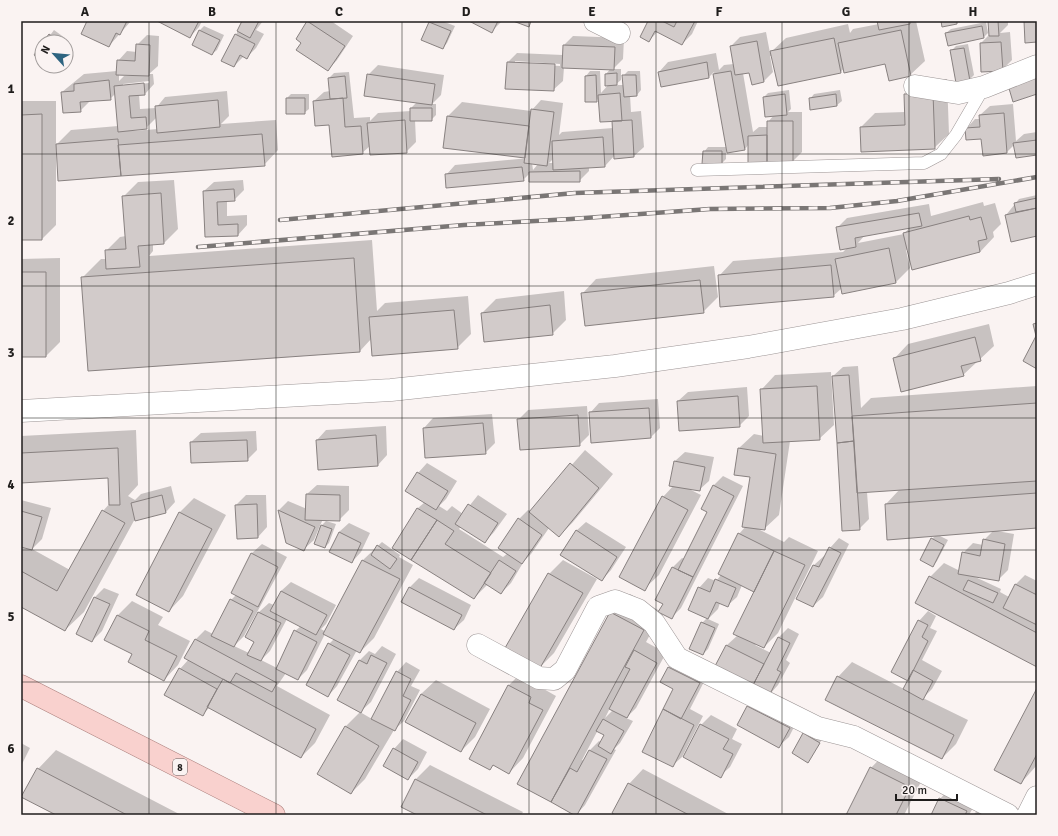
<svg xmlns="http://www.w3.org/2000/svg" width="1058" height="836" viewBox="0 0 1058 836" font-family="Signika,sans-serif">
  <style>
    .shadow { fill: #0003; fill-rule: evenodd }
    .building { fill: #d2cbca; stroke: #888180 }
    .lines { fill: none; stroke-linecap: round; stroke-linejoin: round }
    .lane-casing { stroke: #9c9595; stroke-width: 13 }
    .street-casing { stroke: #9c9595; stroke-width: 23 }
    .secondary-casing { stroke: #9c9595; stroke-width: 23 }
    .primary-casing { stroke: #aa7e7b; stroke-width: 23 }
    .lane { stroke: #fff; stroke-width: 12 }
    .street { stroke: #fff; stroke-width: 22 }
    .secondary { stroke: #fff; stroke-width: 22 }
    .primary { stroke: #f9d1ce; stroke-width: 22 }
    .rail-casing { stroke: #7a7675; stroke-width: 4.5 }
    .rail { stroke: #faf3f2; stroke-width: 3; stroke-dasharray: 9; stroke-linecap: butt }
    .grid { fill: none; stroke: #1f1d1c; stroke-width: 1; stroke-opacity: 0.55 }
    .labels { text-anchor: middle; stroke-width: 3; stroke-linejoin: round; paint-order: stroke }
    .shield { fill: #faf3f2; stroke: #615d5c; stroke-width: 1 }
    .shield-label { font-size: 10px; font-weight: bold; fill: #1f1d1c }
    .neatline { fill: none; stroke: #1f1d1c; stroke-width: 1.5 }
    .grid-label { font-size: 13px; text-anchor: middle; font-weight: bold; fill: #1f1d1c }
  </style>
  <rect width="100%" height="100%" fill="#faf3f2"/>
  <!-- shadow -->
  <path class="shadow" d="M88,21H131L109,46Z
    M159,21H202L199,27L190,37Z
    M243,21H263L256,30L264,34L256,48L247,57L244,56L234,66L223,60Z
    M308,21H331L353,36L337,60L328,70L297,39Z
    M431,21H442L455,26L447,43L443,48L423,39Z
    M471,21H502L491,32Z
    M649,21H698L692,34L682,44L658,31L649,41Z
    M878,21H916L925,61L910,75L886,63L844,68L841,72L772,56H770L773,72L764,81L750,71L743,73L753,132L759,127H768V122L774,115L764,97L768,93L789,90L791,109L788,112H802V152L793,161L749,144L745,149L728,152L714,72L709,77L662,86L659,72L668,62L716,53L719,70L724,65L734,64L731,46L740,37L766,32L770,53L786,38L848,24L850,33L853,29L879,24Z
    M989,21H1008V25L1000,33L1010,32L1012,60L1002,70L981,43L989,35Z
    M986,22L988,33L984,37L946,33L951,29Z
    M204,26L224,35L217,50L212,54L193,44L200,30Z
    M54,30L65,38L63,42H45Z
    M147,35L159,36L158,66L149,74H153L154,84L145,94H139L140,109L156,108L165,97L227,91L229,116L221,124L276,120L278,150L264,165L56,150V225L42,239H21V101H56V145L71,130L118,126L115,94L110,99L90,101L80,111L62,92L84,74L117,71L118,61L127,51L137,52V45ZM119,74H132V76H124L119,81ZM149,81V83L123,86V84ZM157,117L158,129L132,131V129L146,128Z
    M573,36L624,38L623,59L613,69H621V80L615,85H624L623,76L628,71H640L641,90L637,95H630L631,112L641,111L644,147L634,156L615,157V155L605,166L589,167V171L579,181L530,173L523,180L446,175L455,165L529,158L448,116L462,102L531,111L541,100L563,103L559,135L562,132L613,128V120L599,98L596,101L586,76L590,71H600L601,93L609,84L606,74L611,68L564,67L563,81L553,90L508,62L517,53L563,55L564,45ZM515,61L560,64V66L515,63ZM554,158V163H549ZM532,163L538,164L533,170Z
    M968,44L974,75L969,80L951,51L956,46Z
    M378,65L444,75L441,95L432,104H436V115L431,120H415L416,142L406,152L370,146L362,153L330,124L314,101L324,92L330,91L329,78L334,73L349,72L354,118L370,117V121L378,113L411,111V108L417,102L368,75Z
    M947,79L949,134L934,148L861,127L875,113L905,112V95L919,80Z
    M840,90L842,101L837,105L811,109L810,99L814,94Z
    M291,94H309V109L304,113L287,98Z
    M1013,104L1016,141L1024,134L1037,132V154L1015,144L1007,152L966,129L975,119H981L980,115L990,106Z
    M708,147H726V159L721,164L704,152Z
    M174,180L178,229L164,243L153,244V251L149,256L372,240L377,311L385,303L468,296L471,334L457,348L372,338L360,351L82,278L101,259H106V251L120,237L126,236L123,197L138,182Z
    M243,180L244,190L234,200H227V216L247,215V225L238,235L206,236L204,191L214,182Z
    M1037,195V235L1006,215L1019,199Z
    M983,202L984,206L995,203L1001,224L993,232L994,237L980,252L913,269L908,249L906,250L910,268L896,282L842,288L833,296L719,276L733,261L843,252L848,247L837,228L847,218L929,204L931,216ZM910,227L904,234L858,243L865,235Z
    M60,258V342L46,356H21V259Z
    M714,266L718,297L703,312L582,294L596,279Z
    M564,291L566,320L552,334L485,341L482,313L496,299Z
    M989,324L994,346L963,375L894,359L908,344Z
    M858,366L861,408L871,398L1037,386V527L997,531L1014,534L1008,570L998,580L973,576L1001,589L1000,592L1009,597L1016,584L1025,575L1037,581V666L930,577L944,563L960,571L963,553L973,543L983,545L984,540L993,531L938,535L948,540L937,561L933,566L932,539L936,535L886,504L900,489L867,492L869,519L859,529L833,376L843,367Z
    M831,372L834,425L819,439L790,441L779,515L764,529H758L784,542L789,537L818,551L778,633L764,647L756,644L755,645L771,653L778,638L788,628L799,634L786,660L790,663L778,685L769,695L716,668L727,645L738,635L755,591L742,585L737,597L727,606L720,603L718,609L708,619L719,624L708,649L703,654L702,623L707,618L699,588L708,578L716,581L721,575L719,574L739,534L746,526L751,476L739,448L754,434L764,436L761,390L775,375Z
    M747,387L749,416L739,426L678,401L688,392Z
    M658,399L660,428L651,437L590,413L599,403Z
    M587,406L589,435L579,445L518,420L528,410Z
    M492,414L495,443L485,453L424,428L433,418Z
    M386,426L387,455L378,465L319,469L317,440L326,430Z
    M136,430L138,485L128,496L135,500L141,494L171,486L175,502L166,512L136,519V517L84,612L65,630L21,606V500L51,508L42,539L32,549L70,570L103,511L110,503L109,477L21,482V436Z
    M256,431L257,450L247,460L191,442L201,433Z
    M585,450L613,474L573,522L559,536L549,528L531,554L524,561L511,583L501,593L488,584L474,598L393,547L418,508L425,502L418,473L427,463L457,481L446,499L439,506L447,511L452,506L463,514L478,495L507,514L494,532L485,542L461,526L459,529L503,557L508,553L519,519L528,510L531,511Z
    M685,452L714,457L709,481L699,490L689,489L701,495L659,575L644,589L663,497L674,485H671L675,461Z
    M723,476L743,486L681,608L671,618L662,613L646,642L666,653L636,708L626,718L633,721L620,743L614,749L616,750L585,805L576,815L518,784L611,613L630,594L660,611L664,603L656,600L673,567L682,558L685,559L709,512L713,486ZM610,708L613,710L605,718ZM598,730L605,735L601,742L599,741L590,750L584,761L582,760Z
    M317,485L349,486V510L339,520L323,519L319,528L326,521L336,524L329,543L325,547L319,528L314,540L304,549L286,542L279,510L288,501L307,509V494Z
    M246,495H266L267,527L258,537L236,505Z
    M194,498L226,515L183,596L169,611L180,512Z
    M586,522L626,547L611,570L602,580L576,531Z
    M349,523L370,533L361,552L352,562L339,532Z
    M839,538L849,544L823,597L813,606L797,598L814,565L824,556L825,557L830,548Z
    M382,542L400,555L399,557L413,565L374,638L360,652L357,650L337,686L328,696L329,644L334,639L325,634L307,670L298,679L286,673L277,686L330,715L315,743L301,757L210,707L202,715L180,669L189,659L186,658L196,639L205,630L213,634L231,600L236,595L232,593L252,553L262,544L287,557L244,636L234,646L249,653L255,641L247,637L259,612L269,603L274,605L281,591L291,582L336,605L326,624L321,629L326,632L363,560ZM287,619L301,626L295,631L277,668L261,660L270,651Z
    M563,560L597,579L554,653L540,667L549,574Z
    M419,578L471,605L464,620L454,629L409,588Z
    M104,588L119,594L102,631L92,641L77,634L95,597Z
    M132,601L163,617L158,625L190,641L178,665L164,680L133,654L106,640L118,615Z
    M928,611L936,616L930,628L937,631L922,660L942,671L932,689L923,698L968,720L956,744L942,758L838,677L852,662L904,689L909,680L919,621Z
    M382,646L396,654L371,702L360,712L372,719L397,672L406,662L420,670L411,686L420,690L404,721L394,730L365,779L351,793L346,726L361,711L339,700L360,660L369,651L375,654Z
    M678,658L708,674L690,709L703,716L682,757L672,766L675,688L669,668Z
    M523,671L542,688L556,696L523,758L509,773L494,764L490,768L470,758L509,685Z
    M436,680L490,709L475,737L461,751L406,722L421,694Z
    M1037,690V765L1021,783Z
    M757,697L798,719L789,737L779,746L748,707Z
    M711,715L737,729L732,739L742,744L730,767L720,776L684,757L701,725Z
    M809,729L823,738L808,761L804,734Z
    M403,739L427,752L418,769L408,779L394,749Z
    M21,743L30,748L21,766Z
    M889,749L928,768L904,815H847L871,768Z
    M56,750L181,815H58L38,769Z
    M430,765L523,812L521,815H419L403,807L416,779Z
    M643,769L730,815H617L629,784Z
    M949,789L976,802L969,815H932L940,799Z
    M980,808L994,815H973Z"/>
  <!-- building -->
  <path class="building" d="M87,21H127L120,35L116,33L109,47L81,34Z
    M157,21H199L190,38Z
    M242,21H259L250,38L237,31Z
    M307,21L345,46L328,71L296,50L301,43L296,39Z
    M469,21H498L492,33Z
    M513,21H531L529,27Z
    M648,21H662L674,27L677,21H695L682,45L655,31L649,42L640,37Z
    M877,21H910V24L879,30Z
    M941,21H957V24L942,27Z
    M988,21H998L999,36H989Z
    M1024,21H1037V42L1025,43Z
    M429,22L451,31L443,49L421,40Z
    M982,26L984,38L948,46L945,33Z
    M199,30L220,40L212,55L192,45Z
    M901,30L911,76L889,81L885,64L844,73L838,43Z
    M49,34L60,42H43Z
    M235,34L255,44L247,59L240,55L234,67L221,61Z
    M834,38L841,73L778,86L770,51Z
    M757,41L764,82L752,85L749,73L735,75L730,46Z
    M1001,42L1003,71L981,72L980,43Z
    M42,44V61L34,55Z
    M136,44L150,45L149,76L116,75L117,60L135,61Z
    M563,45L615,47L614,70L562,68Z
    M964,48L970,81L956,83L950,50Z
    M507,62L555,64L554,91L505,89Z
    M707,62L709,78L661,87L658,72Z
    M731,71L745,150L727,153L713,74Z
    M617,73V85L605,86V74Z
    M367,74L435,84L432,105L364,96Z
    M596,75L597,102H585V76Z
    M622,75H636L637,96L624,97Z
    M345,76L347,98L330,99L328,78Z
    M1037,76V94L1013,102L1008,85Z
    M109,80L111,100L80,102L81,112L63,113L61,92L74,91V84Z
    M144,83L145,95L129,96L131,118L146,117L147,129L118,132L114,86Z
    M620,93L622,121L600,122L598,95Z
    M933,93L935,149L861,152L860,127L905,125L904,94Z
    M785,94L787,115L765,117L763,97Z
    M836,94L837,106L810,110L809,98Z
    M286,98H305V114H286Z
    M343,98L345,127L361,126L363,154L332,157L329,125L315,126L313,101Z
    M218,100L220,127L157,133L155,106Z
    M410,108H432V121H410Z
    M531,109L554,112L547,166L524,163Z
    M1004,113L1007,153L983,156L981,139L966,140L965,128L980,127L979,115Z
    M42,114V240H21V115Z
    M447,116L529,126L525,158L443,148Z
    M405,120L407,153L370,155L367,123Z
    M632,120L634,157L614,159L612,121Z
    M767,121H793V162L767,163Z
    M262,134L265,166L121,176L118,145Z
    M767,135V163H748V136Z
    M603,137L605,167L553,170L552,141Z
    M118,139L121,176L58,181L56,144Z
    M1037,140V155L1016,158L1013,143Z
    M703,151H722V165L702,164Z
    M522,167L524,181L446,188L445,174Z
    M580,171V182H529V172Z
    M234,189L235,201L217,202L218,225L238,224V236L205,237L203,191Z
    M161,193L164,244L138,246L140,267L106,269L105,250L126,249L122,196Z
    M1037,198V208L1016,212L1014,203Z
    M1037,208V236L1011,242L1005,215Z
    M919,213L922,226L855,238L856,247L840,250L836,227Z
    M969,216L970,220L981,217L987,239L978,241L980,252L912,270L903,233Z
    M889,248L896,283L842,294L835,259Z
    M354,258L360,352L88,371L81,277Z
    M831,265L834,297L720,307L718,275Z
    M21,272H46V357H21Z
    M700,280L704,313L585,326L581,293Z
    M550,305L553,335L484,342L481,313Z
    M454,310L458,349L372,356L369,317Z
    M1037,323V369L1023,361L1036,336L1033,324Z
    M975,337L981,361L961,366L964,376L901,392L893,358Z
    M849,375L854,441L837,443L832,376Z
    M817,386L820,440L763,443L760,389Z
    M738,396L740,427L679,431L677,401Z
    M1037,403V481L857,493L852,416Z
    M649,408L651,438L591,443L589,412Z
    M578,415L580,446L520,450L517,419Z
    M483,423L486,454L425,458L423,428Z
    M376,435L378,466L318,470L316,440Z
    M247,440L248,461L191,463L190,442Z
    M854,441L860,530L842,531L837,443Z
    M118,448L120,505H109L108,478L21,483V453Z
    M738,448L776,454L765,530L742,527L750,477L734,475Z
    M674,461L705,467L700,491L669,486Z
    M570,463L599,488L559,537L529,512Z
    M417,472L448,491L436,510L405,491Z
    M713,485L734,496L693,577L678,570L707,512L701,509Z
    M1037,493V528L887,540L885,504Z
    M306,494L340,495V521L305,520Z
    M162,495L166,513L135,521L131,503Z
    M662,496L688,510L645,591L619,577Z
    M257,504L258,538L237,539L235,505Z
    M468,504L498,523L485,543L455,524Z
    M417,508L437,520L411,560L392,548Z
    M102,510L125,523L65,631L21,607V571L57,591Z
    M278,510L315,527L304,551L286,543Z
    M21,511L42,517L32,550L21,547Z
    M179,512L212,529L169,612L136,595Z
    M518,518L542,535L522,564L498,548Z
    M437,520L454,531L445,544L491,573L474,599L411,560Z
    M321,525L332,529L325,548L314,544Z
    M576,530L617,557L602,581L560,555Z
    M339,532L361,543L352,563L329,552Z
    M738,533L774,551L754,592L718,574Z
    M931,538L944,545L933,567L920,560Z
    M983,539L1005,544L999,581L958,574L962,552L980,556Z
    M377,545L397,559L390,569L371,555Z
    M829,547L841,553L813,607L796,599L813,565L819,567Z
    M774,551L805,565L764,648L733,634Z
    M251,553L278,567L258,607L231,593Z
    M362,560L400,579L360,653L323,634Z
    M499,560L516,571L501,594L484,583Z
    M672,567L693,577L672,619L658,612L663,604L655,600Z
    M548,573L583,593L540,668L505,648Z
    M929,576L1037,633V667L915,603Z
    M715,579L736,588L728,607L716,602L708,619L688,610L698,587L710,592Z
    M968,580L998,593L993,603L963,590Z
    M1015,584L1037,595V625L1003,608Z
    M409,587L462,615L454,630L401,602Z
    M281,591L327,615L316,635L270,611Z
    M94,597L110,604L92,642L76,634Z
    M230,599L253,611L234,647L211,636Z
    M258,612L281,623L261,661L247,655L254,642L245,637Z
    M610,612L644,630L551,802L517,784Z
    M117,615L149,631L145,640L177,656L164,681L128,662L132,654L104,640Z
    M918,620L928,625L922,637L928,641L908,681L891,672Z
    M701,622L715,628L703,655L689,649Z
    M294,630L317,642L298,680L276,669Z
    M778,637L790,643L777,670L781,672L769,696L752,687Z
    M195,639L277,683L272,692L236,673L230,683L184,658Z
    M328,643L350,655L328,697L306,685Z
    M726,645L764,664L752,687L714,668Z
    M634,650L657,663L627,718L609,709L630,669L625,667Z
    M371,655L387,663L361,713L337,700L359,660L367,664Z
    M668,667L700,683L681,719L663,709L673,689L660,682Z
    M179,668L217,689L203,716L164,695Z
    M913,670L933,681L923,700L903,689Z
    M396,671L411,679L403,696L411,700L395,731L371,719Z
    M837,676L954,735L942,759L825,700Z
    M223,679L316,729L301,758L207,707Z
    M508,685L531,697L529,703L543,710L509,774L493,765L490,770L469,759Z
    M1037,688V754L1021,784L994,770Z
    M421,694L476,723L461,752L405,722Z
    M747,706L790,728L779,748L737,725Z
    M663,709L694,725L673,767L642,752Z
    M603,719L624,731L611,754L598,746L604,735L596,731Z
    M700,724L729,739L723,749L733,754L721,778L683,757Z
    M345,726L379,746L351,794L317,774Z
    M803,733L820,743L808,763L792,753Z
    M393,748L418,762L408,780L383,766Z
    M589,750L607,759L577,815H574L551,802L570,768L577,772Z
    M870,767L910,787L896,815H846Z
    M37,768L127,815H56L21,797Z
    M415,779L487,815H417L401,807Z
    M628,783L689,815H615L612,813Z
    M939,798L967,811L965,815H931Z"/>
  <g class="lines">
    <defs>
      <path id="lane" d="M697,170L924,163L941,154L956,135L984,87"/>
      <path id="street" d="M595,21L619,33
        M915,86L958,93L984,87L1037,66
        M478,645L539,678L554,679L565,670L598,607L615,601L638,610L654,623L677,658L818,728L854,737L1008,815
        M1028,815L1037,797"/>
      <path id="secondary" d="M21,411L391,390L615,366L748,347L902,319L1009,293L1037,284"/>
      <path id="primary" d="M21,686L274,815"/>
    </defs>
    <!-- lane casing -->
    <use href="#lane" class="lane-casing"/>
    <!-- street casing -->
    <use href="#street" class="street-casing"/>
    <!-- secondary casing -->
    <use href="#secondary" class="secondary-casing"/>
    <!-- primary casing -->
    <use href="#primary" class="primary-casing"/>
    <!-- lane -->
    <use href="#lane" class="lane"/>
    <!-- street -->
    <use href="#street" class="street"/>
    <!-- secondary -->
    <use href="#secondary" class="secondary"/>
    <!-- primary -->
    <use href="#primary" class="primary"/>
    <defs>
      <path id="rail" d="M280,220L575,193L999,179
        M198,247L464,225L571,219L710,209L830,208L897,201L1037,177"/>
    </defs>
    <!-- rail casing -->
    <use href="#rail" class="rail-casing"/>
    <!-- rail -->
    <use href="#rail" class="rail"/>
  </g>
  <!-- grid -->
  <path class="grid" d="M149,21V815M276,21V815M402,21V815M529,21V815M656,21V815M782,21V815M909,21V815M21,154H1037M21,286H1037M21,418H1037M21,550H1037M21,682H1037"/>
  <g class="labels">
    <!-- shield labels -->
    <rect class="shield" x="173" y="759" width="14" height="16" rx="3"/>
    <g class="shield-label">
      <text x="180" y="771">8</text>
    </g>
  </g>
  <!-- border -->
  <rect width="1058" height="836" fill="none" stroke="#faf3f2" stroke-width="44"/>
  <!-- north arrow -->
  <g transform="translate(54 54) rotate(297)"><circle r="19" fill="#faf3f2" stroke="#a29d9c"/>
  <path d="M0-3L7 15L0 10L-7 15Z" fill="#2e6480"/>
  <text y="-6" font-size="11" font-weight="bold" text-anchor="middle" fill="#1f1d1c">N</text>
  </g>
  <!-- scale -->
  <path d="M896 794v6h61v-6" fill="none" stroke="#1f1d1c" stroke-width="2"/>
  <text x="902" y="794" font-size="12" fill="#1f1d1c" stroke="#faf3f2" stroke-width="3" paint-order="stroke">20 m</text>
  <rect x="22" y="22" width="1014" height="792" class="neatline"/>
  <g class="grid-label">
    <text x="85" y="16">A</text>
    <text x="212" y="16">B</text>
    <text x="339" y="16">C</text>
    <text x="466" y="16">D</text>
    <text x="592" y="16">E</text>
    <text x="719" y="16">F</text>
    <text x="846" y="16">G</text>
    <text x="973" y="16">H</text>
    <text x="11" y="93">1</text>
    <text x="11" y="225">2</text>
    <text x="11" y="357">3</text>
    <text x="11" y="489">4</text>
    <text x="11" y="621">5</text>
    <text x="11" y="753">6</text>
  </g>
</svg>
